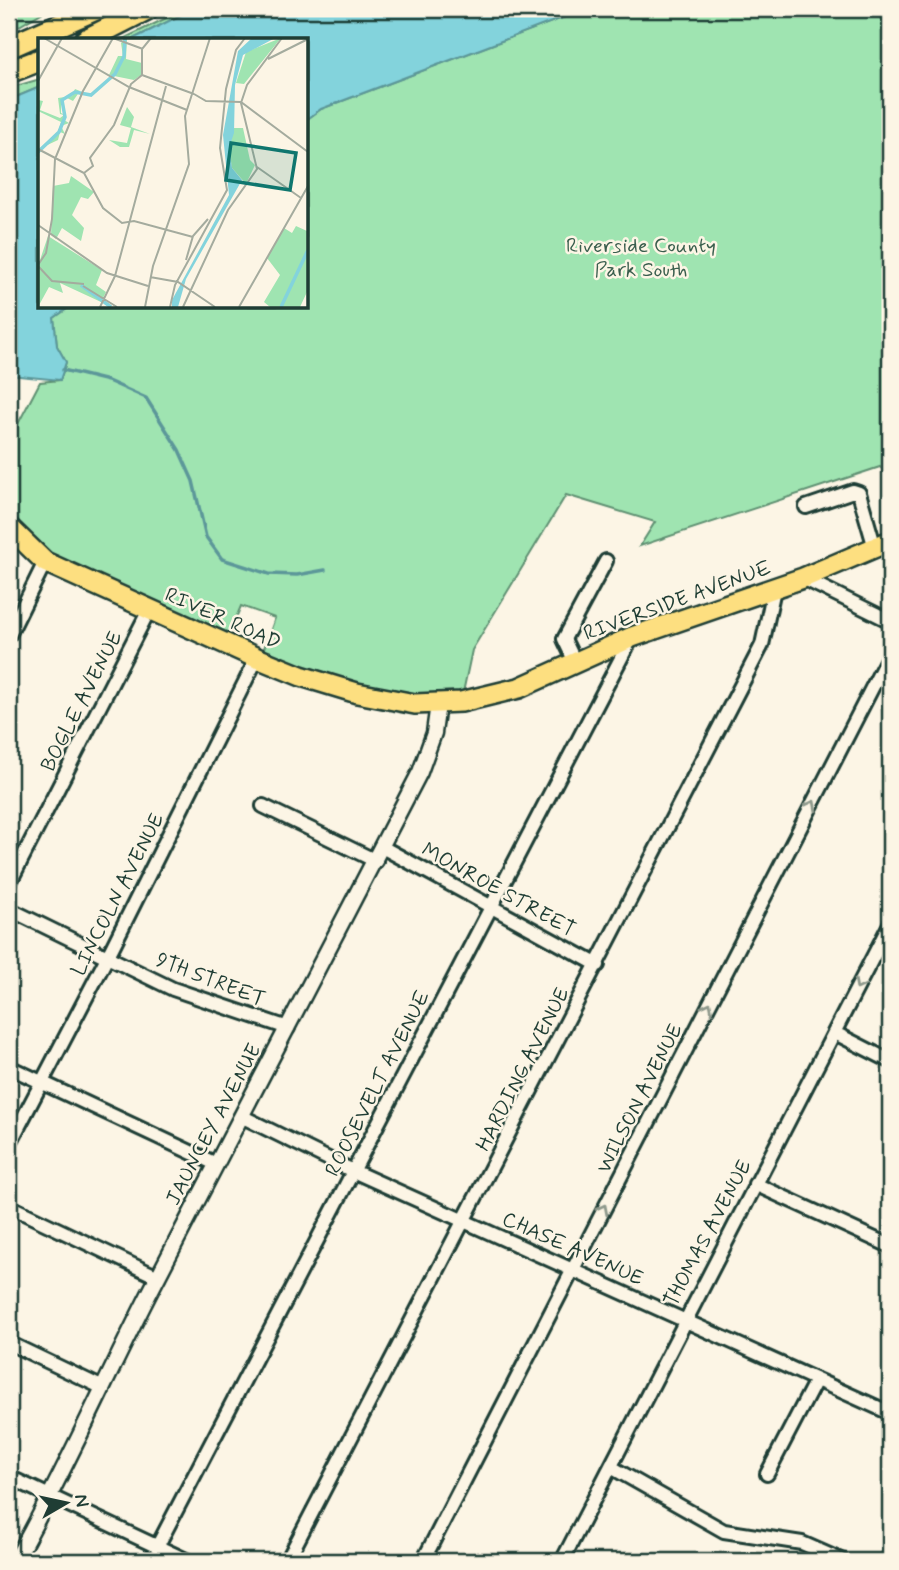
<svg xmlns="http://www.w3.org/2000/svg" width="899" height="1570" viewBox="0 0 899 1570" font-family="Mynerve,sans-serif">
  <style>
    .green { fill: #9fe4b1; stroke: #5f9072; stroke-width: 2 }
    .water { fill: #83d3dc; stroke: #5b9799; stroke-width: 2 }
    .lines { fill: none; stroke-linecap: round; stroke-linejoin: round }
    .stream { stroke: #5b9799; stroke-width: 3.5 }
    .minor-casing { stroke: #1f3d34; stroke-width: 18 }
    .tertiary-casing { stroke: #1f3d34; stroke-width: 19 }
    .primary-casing { stroke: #1f3d34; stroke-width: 24 }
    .motorway-casing { stroke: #1f3d34; stroke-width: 26 }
    .minor { stroke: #fcf5e5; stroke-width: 12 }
    .tertiary { stroke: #fcf5e5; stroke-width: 14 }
    .primary { stroke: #fddf80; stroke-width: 19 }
    .motorway { stroke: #fddf80; stroke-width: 21 }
    .oneway { stroke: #8e998c }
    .labels { text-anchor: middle; stroke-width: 5; stroke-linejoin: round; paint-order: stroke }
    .park-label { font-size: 21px; fill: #395e4d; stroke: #fcf5e5 }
    .street-label { font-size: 21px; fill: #1f3d34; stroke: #fcf5e5 }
    .inset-river { fill: none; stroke: #83d3dc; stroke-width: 3.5 }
    .inset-road { fill: none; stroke: #a4ab9e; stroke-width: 2 }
    .view { fill: #0f766e; fill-opacity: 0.15; stroke: #0f766e; stroke-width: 3.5 }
    .inset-edge { fill: none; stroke: #1f3d34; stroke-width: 3.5 }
  </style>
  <rect width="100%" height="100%" fill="#fcf5e5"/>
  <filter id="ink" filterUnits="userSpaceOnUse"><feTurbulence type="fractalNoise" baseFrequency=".0143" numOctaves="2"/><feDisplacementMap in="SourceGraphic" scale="14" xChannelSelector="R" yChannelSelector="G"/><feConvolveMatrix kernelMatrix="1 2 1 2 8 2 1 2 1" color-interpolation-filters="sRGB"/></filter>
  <g filter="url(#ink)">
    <!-- green -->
    <path class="green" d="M9,9H48L9,32Z
      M185,9H193L131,40H121Z
      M586,9H890V476L880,467L640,546L655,522L566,495L472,650L461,702L385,700L263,651L275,618L241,606L225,644L45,562L9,527V441L40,382L60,380L66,362L57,346L54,318L71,306H306V120L321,109Z
      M40,79V87L9,100V88Z"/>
    <!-- water -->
    <path class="water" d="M193,9H586L321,109L306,120V40H131Z
      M40,87V306H71L54,318L57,346L66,362L60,380L9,375V100Z"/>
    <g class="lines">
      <!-- stream -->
      <path class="stream" d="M63,370L108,381L146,398L179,450L193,481L206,537L222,559L269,574L297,575L325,570"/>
      <defs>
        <path id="minor" d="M806,507L853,491L859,493L875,548
          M803,578L890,621
          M9,635L45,562
          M575,662L564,639L606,561
          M263,806L376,861
          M382,847L598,965
          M9,884L149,610
          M9,909L173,989L288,1028
          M835,1033L890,1061
          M9,1067L216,1164
          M241,1116L353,1171L890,1413
          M9,1145L112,948L257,658
          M755,1184L890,1246
          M9,1206L158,1277
          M9,1343L101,1387
          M611,1467L724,1531L802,1543L843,1561
          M767,1474L816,1380
          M9,1477L188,1561
          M157,1547L632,637
          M287,1561L762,645L774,589
          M423,1561L890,653
          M562,1561L890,924"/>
        <path id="tertiary" d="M15,1561C64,1474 104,1382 150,1292C239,1118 331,946 420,772L434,733L438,704"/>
        <path id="primary" d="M9,527L45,562L257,658L301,676L357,693L415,704L461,702L519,688L632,637L803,578L890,541"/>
        <path id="motorway" d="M86,40L147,9
          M9,47L96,9
          M9,72L40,60"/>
      </defs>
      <!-- minor casing -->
      <use href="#minor" class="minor-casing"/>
      <!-- tertiary casing -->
      <use href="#tertiary" class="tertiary-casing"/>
      <!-- primary casing -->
      <use href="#primary" class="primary-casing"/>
      <!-- motorway casing -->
      <use href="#motorway" class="motorway-casing"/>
      <!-- minor -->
      <use href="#minor" class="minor"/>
      <!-- tertiary -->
      <use href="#tertiary" class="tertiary"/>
      <!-- primary -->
      <use href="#primary" class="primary"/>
      <!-- motorway -->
      <use href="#motorway" class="motorway"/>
    </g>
    <!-- one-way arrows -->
    <defs><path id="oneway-chevron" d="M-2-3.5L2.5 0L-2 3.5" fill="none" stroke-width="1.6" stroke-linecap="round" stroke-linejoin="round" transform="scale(1.75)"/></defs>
    <g class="oneway">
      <use href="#oneway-chevron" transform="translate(812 805) rotate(-63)"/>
      <use href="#oneway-chevron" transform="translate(859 985) rotate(117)"/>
      <use href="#oneway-chevron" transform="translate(708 1007) rotate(-63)"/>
      <use href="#oneway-chevron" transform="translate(603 1209) rotate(-63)"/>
    </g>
  </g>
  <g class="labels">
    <!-- park labels -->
    <g class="park-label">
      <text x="641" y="252">Riverside County<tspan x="641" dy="24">Park South</tspan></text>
    </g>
    <!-- street labels -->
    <g class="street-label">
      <text transform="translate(677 600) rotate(-20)" y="7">RIVERSIDE AVENUE</text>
      <text transform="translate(223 618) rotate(24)" y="7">RIVER ROAD</text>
      <text transform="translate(81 701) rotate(-63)" y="7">BOGLE AVENUE</text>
      <text transform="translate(499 889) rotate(29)" y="7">MONROE STREET</text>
      <text transform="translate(117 894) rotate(-63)" y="7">LINCOLN AVENUE</text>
      <text transform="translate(211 979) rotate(21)" y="7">9TH STREET</text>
      <text transform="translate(522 1069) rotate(-63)" y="7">HARDING AVENUE</text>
      <text transform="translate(377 1083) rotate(-63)" y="7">ROOSEVELT AVENUE</text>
      <text transform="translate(639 1098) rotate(-63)" y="7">WILSON AVENUE</text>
      <text transform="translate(213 1124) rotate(-62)" y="7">JAUNCEY AVENUE</text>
      <text transform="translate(707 1233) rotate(-62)" y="7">THOMAS AVENUE</text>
      <text transform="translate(573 1248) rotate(24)" y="7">CHASE AVENUE</text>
    </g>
  </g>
  <!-- overview -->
  <g transform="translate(38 38)">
    <rect width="270" height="270" fill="#fcf5e5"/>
    <path d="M89,0L88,21L104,25L103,37L96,42L71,37L80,18H85L83,5ZM243,0L206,46L198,45L208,14ZM37,51L42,53L35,63L27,59L23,64V75L27,77L26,82L31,85L23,88L27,96L22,94L20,102L1,111L20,94L23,84L0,73V62L5,63L2,72L22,80L26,77L22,76L20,60L34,58ZM89,69L96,79L93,89L112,96L96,92L91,109H82L71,102L89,105L93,90L82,87ZM196,90H205L212,122L217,127L208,146L194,130L191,110ZM33,138L56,154L50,161L43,159L34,177L46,190L43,203L24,190L18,201L13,197L15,148L31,145ZM258,188L269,193V254L262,269H232L226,264L242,237L229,220L246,190L254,195ZM10,198L64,232L58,247L68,254L63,264L22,245L25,255L11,249L0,269V228Z" fill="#9fe4b1"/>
    <path d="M214,0H237L205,17L197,47L196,95L191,110L194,130L204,142L148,241L140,269H134V262L191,157L185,97L200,13Z" fill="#83d3dc"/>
    <path class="inset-river" d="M0,114L21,94L27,79L24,62L37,54L53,57L77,36L86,18L87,0M43,247L73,269M243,269L270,212"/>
    <path class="inset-road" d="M6,0L91,49L149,72M75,0L105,11M230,21L270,1M104,37L156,56M0,43L24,0M156,56L168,63L203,64L270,114M0,111L46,135L65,170L84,185L96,183L155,199M219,129L263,160M46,135L55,128L52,120L76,87L93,46L104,37V11L113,0M0,187L69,235L110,248M148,222L155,198L170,181M0,227L8,215L14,181L17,121L45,53L75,0M0,228L14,243L46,246M77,238L128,48M112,239L140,244L177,269M45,248L79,269M62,269L77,238M107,269L115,228L151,126L147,78L172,0M132,269L137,247L189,152L182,110L188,51L198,12L207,0M145,269L190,172L219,131L203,65L209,47L244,0M201,269L270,148"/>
    <path class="view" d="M193,105L258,115L252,152L188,142Z"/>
    <rect width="270" height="270" class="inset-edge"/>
  </g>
  <!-- margin -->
  <rect width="899" height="1570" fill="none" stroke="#fcf5e5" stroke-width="35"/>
  <rect x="18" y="18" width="864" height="1535" fill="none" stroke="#1f3d34" stroke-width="2.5" filter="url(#ink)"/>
  <!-- north arrow -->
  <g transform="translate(66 1503) rotate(81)" stroke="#fcf5e5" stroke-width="5" paint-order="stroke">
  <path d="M0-5L12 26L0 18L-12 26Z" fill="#1f3d34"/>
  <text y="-10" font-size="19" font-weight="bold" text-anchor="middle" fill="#1f3d34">N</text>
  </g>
</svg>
